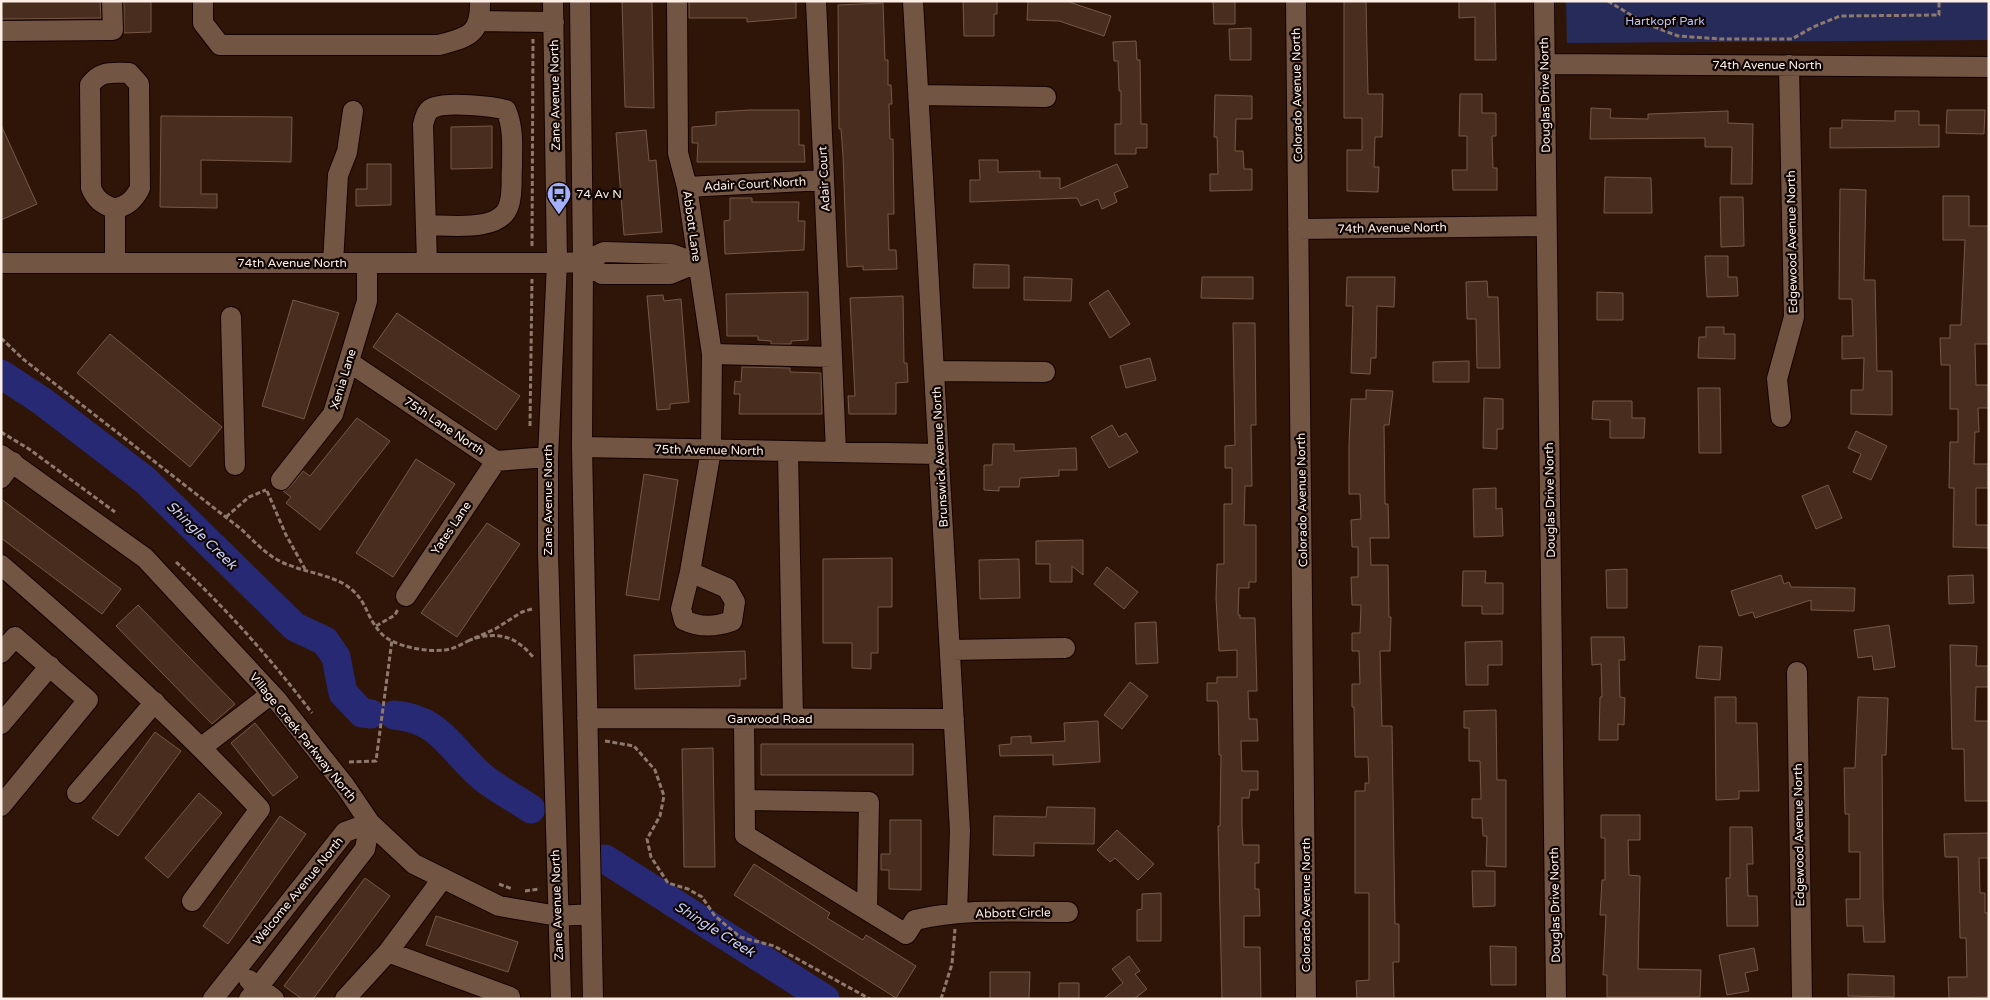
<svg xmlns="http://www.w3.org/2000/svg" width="1990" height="1000" viewBox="0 0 1990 1000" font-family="'Varela Round',sans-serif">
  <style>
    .green { fill: #272b59 }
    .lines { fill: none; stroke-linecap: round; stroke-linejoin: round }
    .river { stroke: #282975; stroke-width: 29 }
    .building { fill: #492e1f; stroke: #765847 }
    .minor-casing { stroke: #150200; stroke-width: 22 }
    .path { stroke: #8d796e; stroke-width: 3; stroke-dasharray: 5 2.5; stroke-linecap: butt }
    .minor { stroke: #735544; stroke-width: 20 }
    .labels { text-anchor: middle; stroke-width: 4.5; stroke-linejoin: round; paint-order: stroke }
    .park-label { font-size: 12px; fill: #b9c2ee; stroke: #0f0502 }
    .street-label { font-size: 12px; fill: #fdeee6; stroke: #0f0502 }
    .poi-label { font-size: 12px; fill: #fdeee6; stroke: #0f0502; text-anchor: start }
    .water-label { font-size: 14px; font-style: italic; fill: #c6cffc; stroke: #0f0502 }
  </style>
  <rect width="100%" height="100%" fill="#2e1507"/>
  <!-- green -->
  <path class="green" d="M1566,1H1989V40L1567,43Z"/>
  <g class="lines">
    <!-- river -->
    <path class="river" d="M1,374L42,401L145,480L295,627L325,641L336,657L343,693L362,713L371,714
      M394,715C440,719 449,747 479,774C494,788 514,797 531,809
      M605,859L825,999"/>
  </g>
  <!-- building -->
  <path class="building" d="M1,1H100L101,18L1,19Z
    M124,1H151V32L124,33Z
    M622,1H652L654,108L625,107Z
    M689,1H796V18L747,22V18H689Z
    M963,1H997V14H994V36H964Z
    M1028,1H1066L1111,16L1104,36L1059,21L1027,20Z
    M1213,1H1235V24H1214Z
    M1344,1H1366L1368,94H1383L1382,137H1375L1374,167H1379L1378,192L1347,191V150H1362V118H1344Z
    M1459,1H1495L1496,60H1475V17L1459,18Z
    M883,3L885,60H888V85H891L892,104H889L890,139H893L894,214H888L889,250H896L897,269L863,270V266L847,267L843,156L841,129H839L838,5Z
    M1251,28V60H1230L1229,29Z
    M1136,41L1137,60H1140L1141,124H1147V148H1136V154H1115V124H1121V91H1119L1118,61H1114L1113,42Z
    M1460,94H1482V113H1496V136H1492L1493,168H1497V190H1453L1452,170H1467V136H1459Z
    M1215,95L1252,96V119H1236L1235,151H1243L1244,169H1252V190L1210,191V174H1218L1217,137H1214Z
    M1591,108L1611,109L1610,118L1648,119V114L1728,111V123L1753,124L1752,184H1731L1732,147H1705V138L1590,139Z
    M750,110H799V145H804L805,162H697L698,143H692V127L716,125V112Z
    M1947,110H1985L1984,134L1946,133Z
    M1895,111H1919V125H1939V147L1830,148V128H1842V120L1895,121Z
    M161,116L292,117L291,162L201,160V194H217V208L160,207Z
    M1,125L37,204L1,220Z
    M492,126V168L451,169V127Z
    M646,130L649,161L656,160L662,232L624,235L616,133Z
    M979,160H998V172L1040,171V178H1060V189L1117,164L1128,187L1114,193L1117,202L1102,209L1098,199L1081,206L1077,198L970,202V180H980Z
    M367,164H391V205L356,206V189H367Z
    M1605,177L1651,178L1652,213H1604Z
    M1840,189L1866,190L1864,280H1875L1877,371H1892V415L1851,414V390H1863L1864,358L1842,359V336H1853L1852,299H1839Z
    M1943,196H1969V226H1989V344H1975L1976,385H1989V408H1978L1979,432H1975L1974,464H1988V488H1976V525H1988V548L1953,547L1954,488H1949L1950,442H1958V409H1950V365H1941L1940,338H1950V325H1961L1965,240H1943Z
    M1720,197H1743L1744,246L1721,247Z
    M730,198H752V202H799L798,221H805L804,250L725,254L724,221L730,220Z
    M1705,256H1728V277H1737L1738,296L1707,297Z
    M974,264L1009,265V288H973Z
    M1024,277L1072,279L1071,301L1024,300Z
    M1202,277H1253V299L1201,298Z
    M1347,277H1395L1394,307L1377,306L1376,358H1371L1370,374L1351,373L1353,306H1346Z
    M1487,281L1488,297H1498L1500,368H1477L1476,319H1467L1466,282Z
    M1108,290L1130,324L1110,338L1089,303Z
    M808,292V340L791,341V344H771V341L758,340V336H727L726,294Z
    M1597,292L1623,293V320H1597Z
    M663,295L664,301L681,299L689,402L670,404V409L657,410L647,296Z
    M903,296L904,363H907L908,382L896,383V414H849L848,396H855L850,298Z
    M293,300L339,313L304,419L262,406Z
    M397,313L520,396L496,430L373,347Z
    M1233,323H1255L1256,425H1251L1252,486H1245L1244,525H1256V582H1249V588H1239L1238,615H1240V618H1255L1257,691H1248L1249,719H1257L1258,741H1241L1242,771H1258V790H1250L1249,798H1242V826L1243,845H1259V863H1255V889H1259L1260,916H1244V947H1260L1261,999H1222L1218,826H1220L1221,755H1219L1218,704L1217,701H1207V683H1217V677H1237V650L1219,651L1216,598L1217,564H1224V504H1232V468H1225V446L1235,445Z
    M1706,327H1724V334H1735V359L1698,358L1699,337H1706Z
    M110,334L222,427L190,467L77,373Z
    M1150,358L1156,380L1126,388L1120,366Z
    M1469,361V382H1433V362Z
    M742,367L790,368V372L821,373L822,414H739L740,394H734L735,381L741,382Z
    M1698,388H1720L1721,453H1699Z
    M1366,390L1393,391L1389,425H1384L1385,504H1388L1389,538H1370L1371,565H1388L1389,617H1391L1390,651H1380L1382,726H1392L1395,924H1399V962H1393L1394,999H1357L1356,981L1369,980V893H1355V791H1365V783H1369L1368,757H1355L1354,707H1352V684H1360L1359,651H1352V633H1360L1361,605H1352L1351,577H1358V547H1352L1351,520L1361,519L1360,494H1349V445L1351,399H1366Z
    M1484,398L1503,399V429H1497V449L1483,448Z
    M1593,401H1632V418H1645L1644,438H1610V420L1592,419Z
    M357,418L390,441L320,530L286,503L291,497L283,491L290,487L303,471L310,476Z
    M1112,425L1119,437L1126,433L1138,452L1109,468L1091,437Z
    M1856,431L1887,446L1871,480L1853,472L1861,454L1848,448Z
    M993,444H1014V451L1076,448L1077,470H1059V476L1020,478L1019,487H999V491L984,490V465H992Z
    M416,459L455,484L393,577L356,553Z
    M644,474L678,480L659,600L626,595Z
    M1828,485L1842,518L1816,529L1802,496Z
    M1496,488V509L1502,508L1503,536L1474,537L1473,489Z
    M1,499L121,589L102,614L1,538Z
    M487,523L520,544L457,637L421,613Z
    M1083,540V575L1072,566V582H1050V564H1036V541Z
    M892,558V607H878V653H871V669L852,668V643H823V559Z
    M1019,559L1020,598L980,599L979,560Z
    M1107,567L1138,592L1124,609L1094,584Z
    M1627,569V608H1607L1606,570Z
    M1463,571H1486L1485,583H1503V614H1482V606H1462Z
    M1781,575L1784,584L1789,582L1791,587L1855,588L1854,611L1811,610V600L1755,618L1753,612L1739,616L1731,591Z
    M1973,575L1974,603L1949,604L1948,576Z
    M138,605L235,704L212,724L116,626Z
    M1156,622L1158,663L1136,664L1135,623Z
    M1889,625L1895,667L1874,670L1872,656L1858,658L1854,630Z
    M1591,637H1624L1625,660H1619L1620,697L1625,698L1624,725L1618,724V740H1599L1600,697H1602L1601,664L1592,665Z
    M1502,641V665H1488V685H1466L1465,642Z
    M1950,645L1977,646L1976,666H1989V687H1976L1975,721H1989V801H1965L1964,749H1952Z
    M1699,646L1722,647L1720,680L1696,678Z
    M745,651L746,679H740V686L635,689L634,655Z
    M1130,682L1148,696L1122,729L1104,715Z
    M1715,697H1736V723H1757L1759,791H1739V799L1716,800Z
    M1858,697L1888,698L1886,755H1882L1883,898L1885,942H1864L1863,926H1847L1846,899H1860V852H1849V814H1845L1844,768H1855Z
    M1496,710L1497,780H1506V867L1486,866L1487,836H1483L1482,818H1472V799H1481L1480,761H1469V728H1464V711Z
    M1098,721L1100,762L1053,765V755L1000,756L999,745L1011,744V737L1031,736V743L1065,741L1064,723Z
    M255,723L298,777L273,796L231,743Z
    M155,732L181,751L118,836L92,818Z
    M761,744H913V775H761Z
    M713,748L715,867H684L682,749Z
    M199,793L222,813L168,878L145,858Z
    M1047,807L1095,808L1094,844L1034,843V856L993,855L994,816L1046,817Z
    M1601,815H1640V840H1628L1629,875L1640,876L1638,969L1701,970L1700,997H1607V975H1603L1606,915H1600L1602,880H1605V838H1601Z
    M280,816L306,834L228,944L203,926Z
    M890,820H921V890L889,889V870H881V854H890Z
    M1730,827H1752L1753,864H1747L1748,896H1757L1758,926H1727L1726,878H1730Z
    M1117,830L1154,864L1138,880L1115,858L1110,862L1097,850Z
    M1989,833V858H1979L1980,893H1985V913H1989V997L1949,998L1948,977H1967L1966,938H1960L1958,857H1945L1944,834Z
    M754,864L830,913L827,918L863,940L866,935L916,966L896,998L734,895Z
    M1472,871H1495V906L1473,907Z
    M365,878L390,896L313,999H302L284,986Z
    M1161,893V941H1137V910L1142,909V894Z
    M436,916L518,942L508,972L426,945Z
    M1490,946L1516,947V985H1491Z
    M1754,948L1758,970L1745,973L1749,991L1727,995L1719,955Z
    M1129,956L1140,971L1135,974L1147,989L1134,999H1103L1123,983L1112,969Z
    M990,972H1030L1029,999H990Z
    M1848,974L1894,976V997L1848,996Z
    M1059,983H1079V999H1059Z"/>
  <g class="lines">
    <defs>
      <path id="minor" d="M203,1V23L220,45H439C468,37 481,35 480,1
        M553,1L557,263L548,457V553L561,999
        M580,1L583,262L582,447L593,999
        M677,1L678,153L687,187L712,354L711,450L690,572L681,609L684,620C700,628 715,627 732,621L735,602L727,588L690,572
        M816,1L832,357
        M913,1L960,831L957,913
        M1296,1L1306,999
        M1544,1L1556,999
        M479,21L554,22
        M1,31L113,30L112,1
        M1545,64L1989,67
        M919,95L1046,97
        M687,187L824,180
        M115,209C128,205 134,200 140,188L139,84L129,73C112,73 101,70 90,85L91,188C96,200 102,204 115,209V263
        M426,225C449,225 501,233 509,205C513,193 511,179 512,167C512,148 514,128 506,110C492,106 449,102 435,107C426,109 425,118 423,125L427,263
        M1298,229L1546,226
        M583,262L602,274H670L697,263
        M1,263H557L583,262L604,252L671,254L697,263
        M333,263L338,175L347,152L353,111
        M231,317L235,465
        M712,354L832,357L836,452
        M349,362L496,461L548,457
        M935,371L1045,372
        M1781,417L1777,379L1794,317L1789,65
        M582,447L939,454
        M788,451L793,719
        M1,455L145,558L276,699L345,786L370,823L414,864L499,906L558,916L591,914
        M1,478L13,462
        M281,480L333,414L367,301V263
        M1,565C91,643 179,722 260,809L192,901
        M406,596L496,461
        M950,650L1065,648
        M1,653L15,637L88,700L1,806
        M1797,672L1802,999
        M587,718L954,719
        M744,719L745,835L906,934L915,920C964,908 1018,912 1068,912
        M1,724L50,666
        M202,747L271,694
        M77,793L155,702
        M745,800L869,802L867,910
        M388,952L510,997
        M249,980L274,999
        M213,999L345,832L370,823
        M249,999L365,849L370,823
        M345,999L388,952L443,878"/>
    </defs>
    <!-- minor casing -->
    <use href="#minor" class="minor-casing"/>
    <!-- path -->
    <path class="path" d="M1608,1L1644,23L1678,36L1721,39H1792L1813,27L1840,16L1939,15V1
      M532,246L533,39
      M1,338L23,359L241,529C255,542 268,557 286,564C305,572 326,574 344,584C368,599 364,614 380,632C392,647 427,652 445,650C454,649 462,644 470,640
      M530,426L532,279
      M1,432L29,449L115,512
      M267,491L286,535L305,569
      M226,517L249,497L266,490
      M176,562C226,608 271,659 312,713
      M532,609L522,612L495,629L470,640C496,631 515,635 533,657
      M376,626L395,615L398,609
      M605,741L634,746L655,770L664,796L660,816L647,839L651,857L668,883L688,889L702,897L715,916L740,937L774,946L870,999
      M349,762L376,761L392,640
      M499,884L512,889
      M525,891L540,889
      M941,999L952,964L955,929"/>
    <!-- minor -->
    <use href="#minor" class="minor"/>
  </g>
  <!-- icons -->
  <defs>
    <symbol id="bus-pin" viewBox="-11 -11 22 30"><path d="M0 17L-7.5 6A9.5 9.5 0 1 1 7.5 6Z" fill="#a5b1fc" stroke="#0f0502"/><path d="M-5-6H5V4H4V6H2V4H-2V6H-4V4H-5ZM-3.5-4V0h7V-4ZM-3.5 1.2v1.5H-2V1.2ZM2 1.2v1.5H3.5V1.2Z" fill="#111"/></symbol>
  </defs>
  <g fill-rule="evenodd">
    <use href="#bus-pin" x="545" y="180" width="28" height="38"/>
  </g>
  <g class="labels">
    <!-- park labels -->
    <g class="park-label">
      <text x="1665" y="25">Hartkopf Park</text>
    </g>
    <!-- street labels -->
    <g class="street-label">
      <text x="1767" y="69">74th Avenue North</text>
      <text transform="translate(555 95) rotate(-91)" y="4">Zane Avenue North</text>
      <text transform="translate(1297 95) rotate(-91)" y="4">Colorado Avenue North</text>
      <text transform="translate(1545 95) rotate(-91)" y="4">Douglas Drive North</text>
      <text transform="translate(824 179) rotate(-93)" y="4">Adair Court</text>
      <text transform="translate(755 184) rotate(-3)" y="4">Adair Court North</text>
      <text transform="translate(692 226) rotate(82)" y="4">Abbott Lane</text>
      <text transform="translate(1392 228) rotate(-1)" y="4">74th Avenue North</text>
      <text transform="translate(1792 242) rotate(-91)" y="4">Edgewood Avenue North</text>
      <text x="292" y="267">74th Avenue North</text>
      <text transform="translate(343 379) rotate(-73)" y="4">Xenia Lane</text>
      <text transform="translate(444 426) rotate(34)" y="4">75th Lane North</text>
      <text transform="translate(709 450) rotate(1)" y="4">75th Avenue North</text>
      <text transform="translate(940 457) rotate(-93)" y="4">Brunswick Avenue North</text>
      <text transform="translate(548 500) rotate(-90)" y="4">Zane Avenue North</text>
      <text transform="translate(1302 500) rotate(-91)" y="4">Colorado Avenue North</text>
      <text transform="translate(1550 500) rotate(-91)" y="4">Douglas Drive North</text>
      <text transform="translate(451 528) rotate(-56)" y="4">Yates Lane</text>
      <text x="770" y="723">Garwood Road</text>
      <text transform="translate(303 737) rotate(51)" y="4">Village Creek Parkway North</text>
      <text transform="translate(1799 835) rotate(-91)" y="4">Edgewood Avenue North</text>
      <text transform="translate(298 891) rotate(-51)" y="4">Welcome Avenue North</text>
      <text transform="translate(557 905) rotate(-92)" y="4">Zane Avenue North</text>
      <text transform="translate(1306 905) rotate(-90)" y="4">Colorado Avenue North</text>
      <text transform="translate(1555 905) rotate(-91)" y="4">Douglas Drive North</text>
      <text transform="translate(1013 913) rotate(-1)" y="4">Abbott Circle</text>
    </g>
    <!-- poi labels -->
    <g class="poi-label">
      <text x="576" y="198">74 Av N</text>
    </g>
    <!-- water labels -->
    <g class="water-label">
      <text transform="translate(202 535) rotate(44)" y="5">Shingle Creek</text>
      <text transform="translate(715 929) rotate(32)" y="5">Shingle Creek</text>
    </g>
  </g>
  <!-- border -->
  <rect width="1990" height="1000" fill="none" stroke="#fdeee6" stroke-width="5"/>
</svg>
